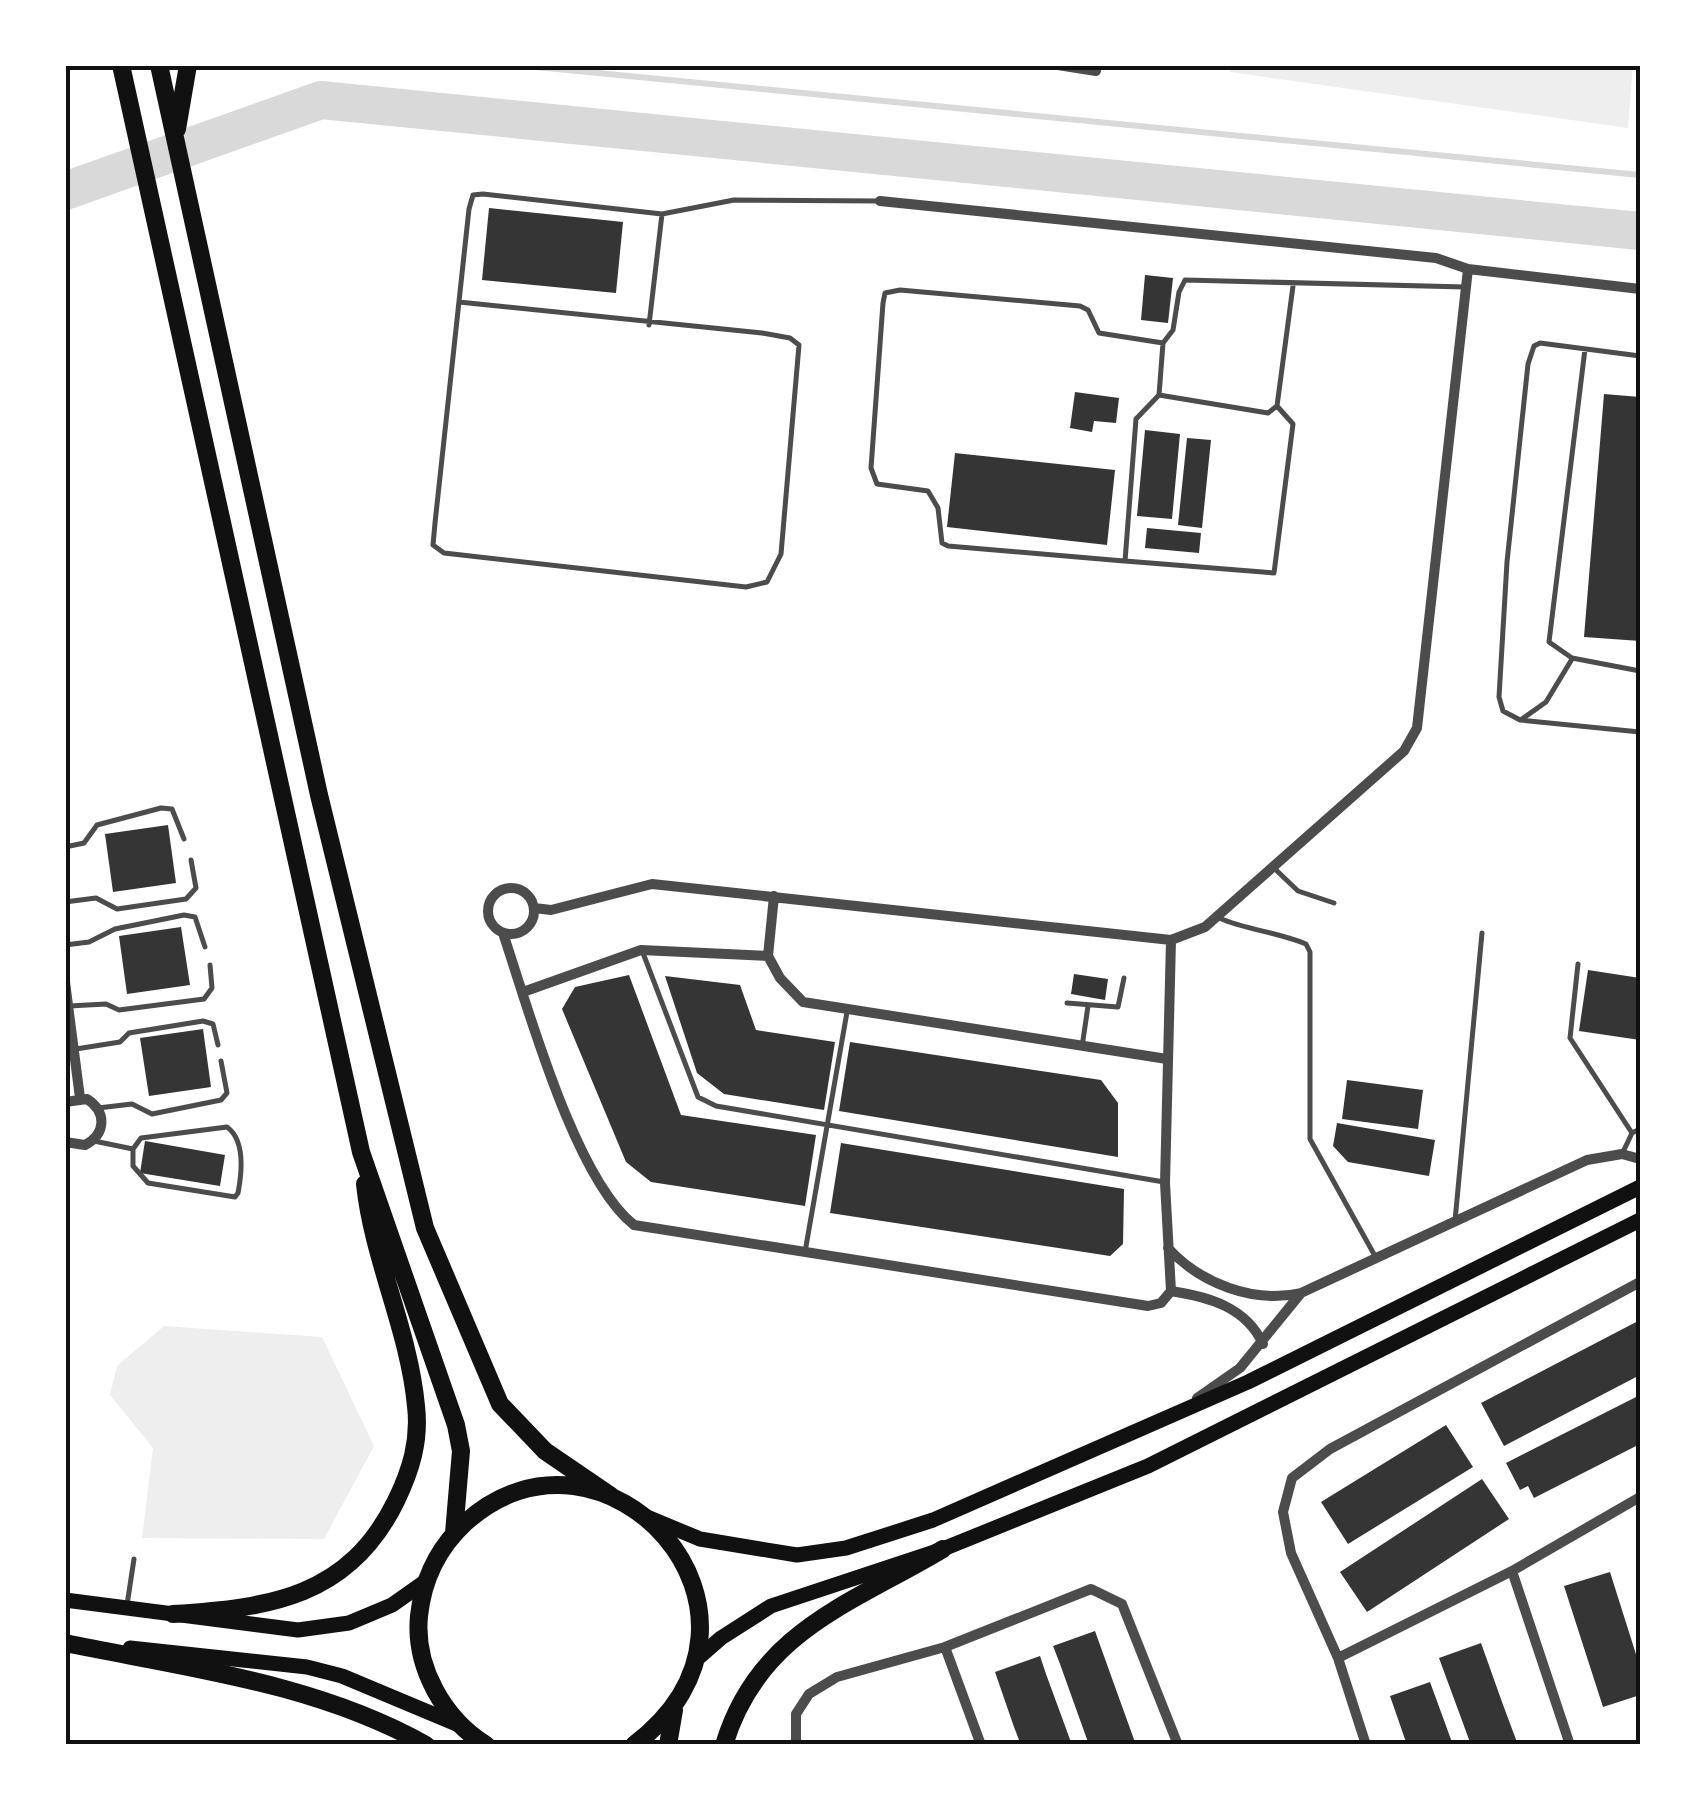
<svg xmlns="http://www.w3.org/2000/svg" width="1705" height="1810" viewBox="0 0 1705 1810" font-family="Inter,sans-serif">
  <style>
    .green { fill: #eee }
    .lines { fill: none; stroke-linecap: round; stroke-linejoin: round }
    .stream { stroke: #d9d9d9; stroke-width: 6 }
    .river { stroke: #d9d9d9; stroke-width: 38 }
    .building { fill: #353535 }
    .service { stroke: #4c4c4c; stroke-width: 5 }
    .minor { stroke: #4c4c4c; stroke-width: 10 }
    .secondary { stroke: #111; stroke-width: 15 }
    .primary { stroke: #111; stroke-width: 18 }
    .neatline { fill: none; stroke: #111; stroke-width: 4 }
  </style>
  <rect width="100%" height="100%" fill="#fff"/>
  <!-- green -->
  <path class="green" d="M1230,65H1633L1628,128L1230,72Z
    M164,1326L322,1337L374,1446L324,1539L142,1538L153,1448L110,1395L117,1366Z"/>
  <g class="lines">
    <!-- stream -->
    <path class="stream" d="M516,65L1640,175"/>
    <!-- river -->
    <path class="river" d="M65,191L321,100L1640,231"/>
  </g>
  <!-- building -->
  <path class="building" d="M489,208L623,222L616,293L482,280Z
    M1145,275L1173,278L1168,323L1141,320Z
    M1075,392L1119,398L1116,423L1094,421L1092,432L1070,428Z
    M1604,394L1640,397V641L1584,637Z
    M1145,430L1180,434L1172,519L1137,516Z
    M1187,438L1211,440L1202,528L1178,525Z
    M955,453L1115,470L1107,545L947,527Z
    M1147,528L1201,533L1199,553L1145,548Z
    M168,825L176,883L113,892L105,834Z
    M181,927L190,985L127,994L119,936Z
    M1588,970L1640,978V1040L1579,1031Z
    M1074,974L1108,979L1105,1000L1071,994Z
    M629,975L681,1115L816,1135L805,1206L651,1182L626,1162L562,1009L575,987Z
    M665,976L740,985L756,1030L835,1042L824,1110L724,1094L697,1073Z
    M203,1029L211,1087L149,1096L140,1038Z
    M850,1042L1101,1080L1118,1103V1157L839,1111Z
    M1347,1080L1423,1090L1418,1129L1342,1119Z
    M1337,1123L1435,1140L1429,1176L1348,1162L1333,1146Z
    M145,1141L225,1155L220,1186L140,1173Z
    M841,1143L1124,1189L1123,1244L1110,1256L830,1213Z
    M1640,1320V1375L1504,1446L1481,1403Z
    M1640,1395V1444L1534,1498L1528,1486L1520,1490L1506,1463Z
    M1446,1425L1473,1467L1348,1544L1321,1502Z
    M1482,1479L1509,1519L1367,1612L1340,1572Z
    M1610,1572L1640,1667V1695L1603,1707L1564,1586Z
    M1095,1631L1114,1684L1136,1745H1089L1060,1664L1053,1646Z
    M1481,1643L1502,1702L1518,1745H1471L1439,1658Z
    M1040,1656L1046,1674L1072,1745H1021L1014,1727L995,1672Z
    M1430,1682L1453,1745H1407L1390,1696Z"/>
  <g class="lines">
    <!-- service -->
    <path class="service" d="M459,302L762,333L790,338L799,345L781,554L767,582L746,587L444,553L433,545L435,523L469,209L473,195L483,194L662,214L734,200L880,201
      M649,325L662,214
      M1585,349L1549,642L1572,658L1640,671
      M1640,356L1540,343L1534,346L1528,364L1507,562L1499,697L1503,711L1520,720L1640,732
      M1159,395L1268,413L1277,406
      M1277,406L1293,424L1274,573L1125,561L1136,419L1159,395L1163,343L1173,330L1179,292L1185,280L1465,287
      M1277,406L1293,286
      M1124,561L948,546L942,543L938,508L928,491L877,484L871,468L883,303L885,293L900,290L1080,306L1088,310L1099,333L1163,343
      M1522,719L1546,702L1572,659
      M65,847L84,843L97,825L161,808L172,809L184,839
      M1275,869L1298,891L1334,903
      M65,902L96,898L117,909L186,899L196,888L191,860
      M1219,918C1247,930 1277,932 1306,944L1310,952V1139L1375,1256
      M65,945L89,942L115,929L184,915L195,917L205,947
      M643,953L698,1097L716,1106L1164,1182
      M1578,964L1570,1038L1632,1133
      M1067,1003L1118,1007L1124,978
      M69,1006L106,1004L119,1010L204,999L212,988L210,965
      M1082,1047L1088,1006
      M76,1049L120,1042L129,1033L203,1021L213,1024L218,1045
      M98,1108L132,1104L152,1114L221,1100L227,1093L221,1061
      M94,1141L133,1149V1166L148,1183L235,1197L238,1193C242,1172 245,1140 227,1127L141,1138L133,1149
      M1623,1152L1632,1133L1640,1129
      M1455,1221L1482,933
      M805,1252L847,1012
      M127,1605L134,1559"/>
    <!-- minor -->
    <path class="minor" d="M1058,65L1096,71
      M880,201L1436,258L1468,269
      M488 911a23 23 0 1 1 46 0a23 23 0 1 1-46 0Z
      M534,908L551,910L652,884L1171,940L1205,927L1404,751L1417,728L1468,269L1640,289
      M503,933C528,1008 575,1179 634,1225L1148,1306L1161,1303L1171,1291L1165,1183L1171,940
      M768,956L774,896
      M65,982L80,1098
      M523,992L641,950L768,956L780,978L803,1002L1167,1059
      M65,1102L87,1099C107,1112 106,1134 85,1145L65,1142
      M1168,1248C1200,1283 1253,1304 1301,1293
      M1171,1291C1209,1297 1246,1307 1263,1344
      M1197,1398L1240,1368L1301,1293L1587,1160L1622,1154L1640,1159
      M1512,1571L1570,1745
      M945,1647L981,1745
      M1338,1658L1512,1571L1640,1497
      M796,1745V1714L809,1694L837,1677L945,1647L1091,1589L1122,1604L1178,1745
      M1366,1745L1338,1658L1291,1553L1283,1512L1292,1478L1330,1449L1640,1282"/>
    <!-- secondary -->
    <path class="secondary" d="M647,1517L700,1539L797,1555L846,1548L933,1520L1248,1382L1640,1187
      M65,1600L298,1630L349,1623L392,1605L426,1581
      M130,1648L307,1667L342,1676L459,1725
      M698,1658L721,1638L771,1606L943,1549L1148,1466L1640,1220"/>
    <!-- primary -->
    <path class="primary" d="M121,65L361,1152L456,1425L461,1451L454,1533
      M159,65L319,795L425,1228L500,1404L545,1451L611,1496
      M177,129L188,65
      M173,1614C270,1608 349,1597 396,1501C411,1470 420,1441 416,1406C409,1330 373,1260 365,1184
      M65,1643C187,1668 316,1683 426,1745
      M486,1745C444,1719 414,1667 419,1616C423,1579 438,1548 465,1523C603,1397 806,1614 634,1745
      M668,1745L674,1710
      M724,1745C758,1631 853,1603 943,1549"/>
  </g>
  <!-- border -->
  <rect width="1705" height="1810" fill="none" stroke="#ffffff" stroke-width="135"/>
  <rect x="68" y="68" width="1570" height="1674" class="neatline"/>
</svg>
